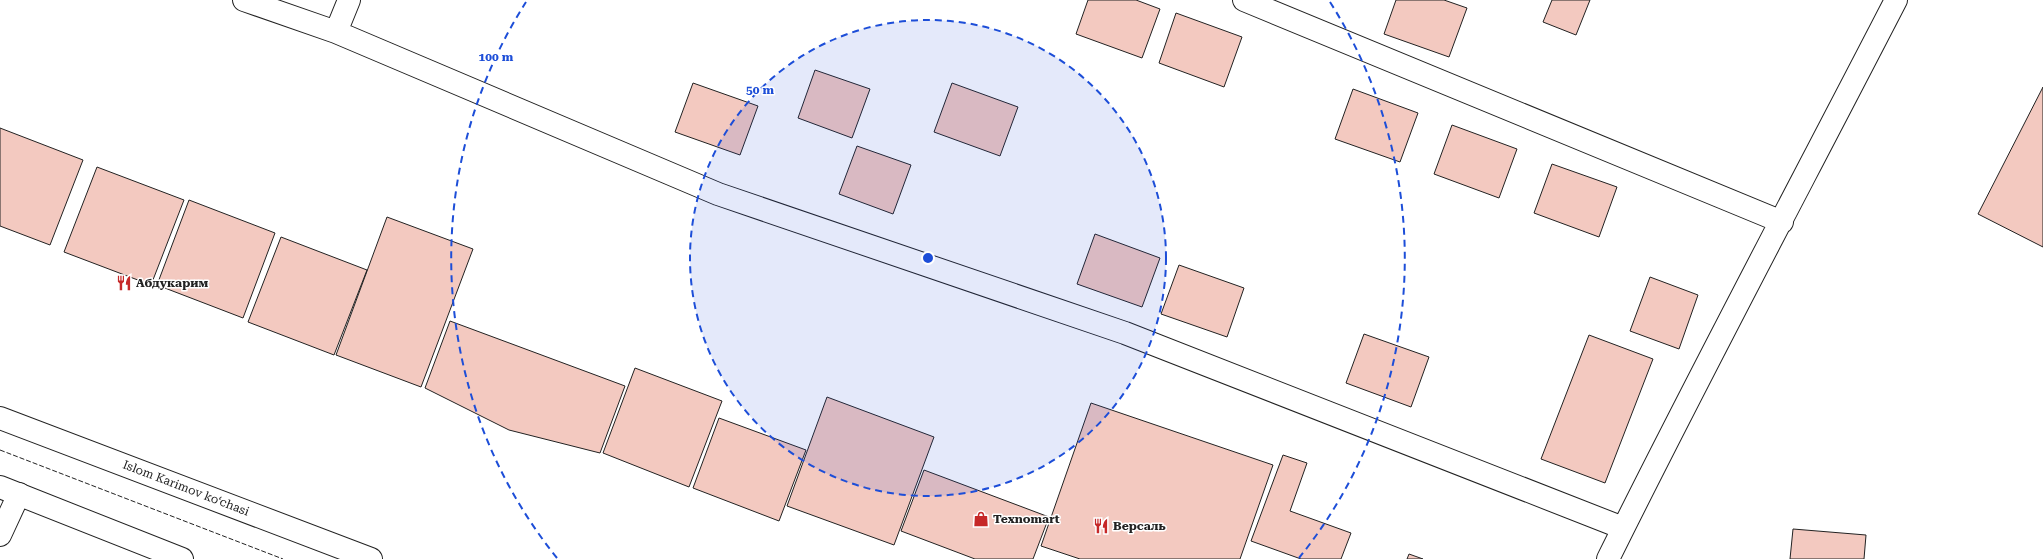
<svg xmlns="http://www.w3.org/2000/svg" width="2043" height="559" viewBox="0 0 2043 559" font-family="'Roboto Serif',serif">
  <style>
    .building { fill: #f3c9c0; stroke: #222 }
    .lines { fill: none; stroke-linecap: round; stroke-linejoin: round }
    .minor-casing { stroke: #222; stroke-width: 24 }
    .highway-casing { stroke: #222; stroke-width: 24 }
    .minor { stroke: #fff; stroke-width: 22 }
    .highway { stroke: #fff; stroke-width: 22 }
    .fence { stroke: #222; stroke-width: 1; stroke-dasharray: 5 2; stroke-linecap: butt }
    .ring { fill: none; stroke: #1d4ed8; stroke-width: 2; stroke-dasharray: 7 5 }
    .labels { text-anchor: middle; stroke-width: 3; stroke-linejoin: round; paint-order: stroke }
    .poi-label { font-size: 12px; font-weight: bold; fill: #222; stroke: #fff; text-anchor: start }
    .street-label { font-size: 12px; fill: #222; stroke: #fff }
    .centre { fill: #1d4ed8; stroke: #fff; stroke-width: 2 }
    .ring-label { font-size: 12px; text-anchor: middle; font-weight: bold; fill: #1d4ed8; stroke: #fff; stroke-width: 3; stroke-linejoin: round; paint-order: stroke }
  </style>
  <rect width="100%" height="100%" fill="#fff"/>
  <!-- building -->
  <path class="building" d="M1088,0H1136L1160,9L1142,58L1076,34Z
    M1396,0H1444L1467,8L1449,57L1384,34Z
    M1552,0H1590L1576,35L1543,22Z
    M1176,13L1242,37L1224,87L1159,63Z
    M815,70L870,89L852,138L798,118Z
    M693,83L758,106L740,155L675,132Z
    M952,83L1018,107L1000,156L934,132Z
    M2043,87V247L1978,214Z
    M1353,89L1418,113L1400,162L1335,139Z
    M1452,125L1517,149L1499,198L1434,174Z
    M0,128L83,160L50,245L0,226Z
    M857,146L911,165L893,214L839,194Z
    M1552,164L1617,187L1599,237L1534,213Z
    M97,167L184,200L151,285L64,252Z
    M189,200L275,233L243,318L157,285Z
    M387,217L473,249L421,387L336,355Z
    M1095,234L1160,258L1142,307L1077,284Z
    M281,237L367,270L334,355L248,322Z
    M1179,265L1244,288L1227,337L1161,314Z
    M1650,277L1698,295L1679,349L1630,331Z
    M450,321L625,386L600,453L509,430L425,388Z
    M1364,334L1429,357L1411,407L1346,383Z
    M1589,335L1653,359L1605,483L1541,459Z
    M635,368L722,401L689,487L603,453Z
    M827,397L934,437L894,545L787,506Z
    M1091,403L1273,465L1240,559H1080L1041,546Z
    M719,418L806,450L779,521L693,488Z
    M1283,455L1307,463L1290,511L1351,533L1341,559H1301L1251,541Z
    M924,470L1049,517L1033,559H975L901,531Z
    M1793,529L1866,535L1864,559H1790Z
    M1409,554L1423,559H1407Z"/>
  <g class="lines">
    <defs>
      <path id="minor" d="M244,0L336,32L718,194L1125,333L1623,528
        M1244,0L1782,222
        M336,32L349,0
        M0,535L19,494
        M1608,559C1701,371 1800,186 1896,0"/>
      <path id="highway" d="M0,418L371,559
        M0,487L182,559"/>
    </defs>
    <!-- minor casing -->
    <use href="#minor" class="minor-casing"/>
    <!-- highway casing -->
    <use href="#highway" class="highway-casing"/>
    <!-- minor -->
    <use href="#minor" class="minor"/>
    <!-- highway -->
    <use href="#highway" class="highway"/>
    <!-- fence -->
    <path class="fence" d="M0,450L283,559"/>
  </g>
  <!-- distance rings -->
  <circle cx="928" cy="258" r="238" fill="#1d4ed8" fill-opacity=".12"/>
  <g class="ring">
    <circle cx="928" cy="258" r="238"/>
    <path d="M557 558A477 477 0 0 1 526 2M1330 2A477 477 0 0 1 1299 558"/>
  </g>
  <!-- icons -->
  <defs>
    <symbol id="restaurant-bare" viewBox="-9 -9 18 18"><path d="M-5-6h1v4h1v-4h1v4h1v-4h1v5L-1.5 .5V6h-2V.5L-5-1ZM5-6V6H3V1.5H1.5Q1.5-4 5-6Z" fill="#c62828" stroke="#fff" stroke-width="2.5" paint-order="stroke"/></symbol>
    <symbol id="shop-bare" viewBox="-9 -9 18 18"><path d="M-5-2.5h2.3a2.7 3.5 0 0 1 5.4 0H5L5.5 6h-11ZM-1.5-2.5h3a1.5 2.3 0 0 0-3 0Z" fill="#c62828" stroke="#fff" stroke-width="2.5" paint-order="stroke"/></symbol>
  </defs>
  <g fill-rule="evenodd">
    <use href="#restaurant-bare" x="113" y="272" width="22" height="22"/>
    <use href="#shop-bare" x="970" y="508" width="22" height="22"/>
    <use href="#restaurant-bare" x="1090" y="515" width="22" height="22"/>
  </g>
  <g class="labels">
    <!-- poi labels -->
    <g class="poi-label">
      <text x="136" y="287">Абдукарим</text>
      <text x="993" y="523">Texnomart</text>
      <text x="1113" y="530">Версаль</text>
    </g>
    <!-- street labels -->
    <g class="street-label">
      <text transform="translate(186 488) rotate(21)" y="4">Islom Karimov ko‘chasi</text>
    </g>
  </g>
  <circle cx="928" cy="258" r="6" class="centre"/>
  <g class="ring-label">
    <text x="496" y="61">100 m</text>
    <text x="760" y="94">50 m</text>
  </g>
</svg>
